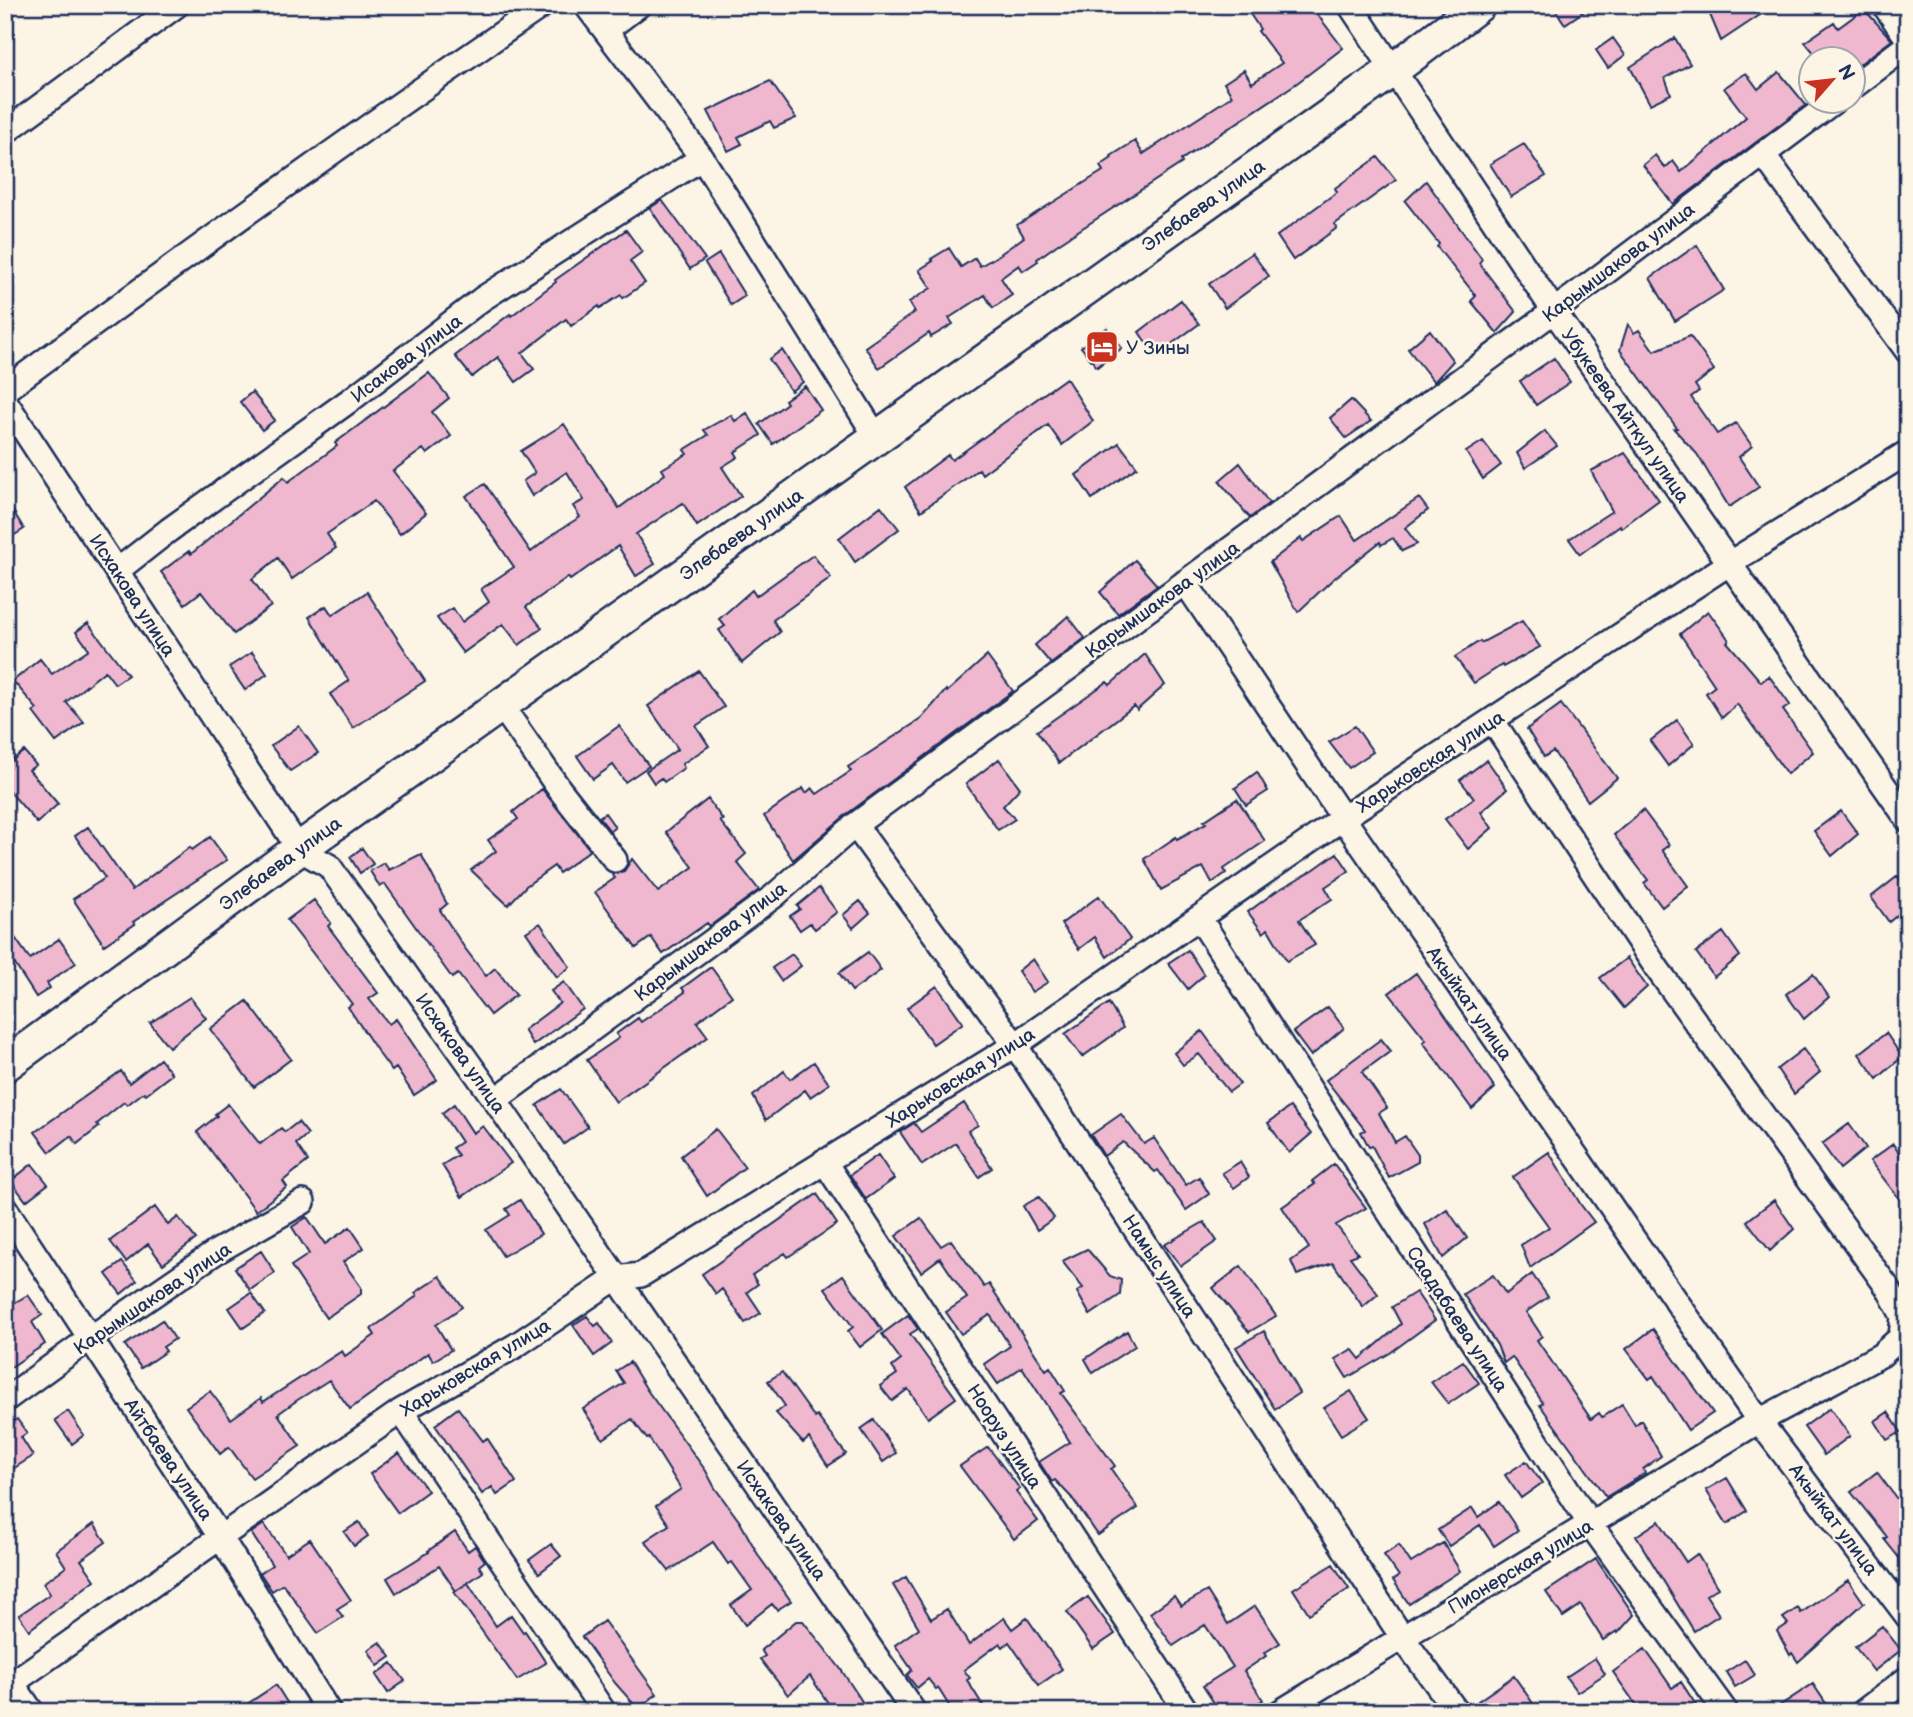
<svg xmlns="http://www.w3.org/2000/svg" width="1913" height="1717" viewBox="0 0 1913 1717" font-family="'Balsamiq Sans',sans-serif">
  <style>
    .building { fill: #f0b8ce; stroke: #1b2f5e; stroke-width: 2 }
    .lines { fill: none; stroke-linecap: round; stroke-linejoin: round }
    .street-casing { stroke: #1b2f5e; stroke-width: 28 }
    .secondary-casing { stroke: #1b2f5e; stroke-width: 37 }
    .street { stroke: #fcf5e5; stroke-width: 23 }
    .secondary { stroke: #fcf5e5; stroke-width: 32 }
    .labels { text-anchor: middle; stroke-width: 5; stroke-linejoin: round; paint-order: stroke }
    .street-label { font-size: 19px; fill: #1b2f5e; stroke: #fcf5e5 }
    .poi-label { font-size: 19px; fill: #1b2f5e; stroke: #fcf5e5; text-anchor: start }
  </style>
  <rect width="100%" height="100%" fill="#fcf5e5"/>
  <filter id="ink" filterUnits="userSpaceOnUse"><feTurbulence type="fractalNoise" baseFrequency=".0143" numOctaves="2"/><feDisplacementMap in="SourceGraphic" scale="14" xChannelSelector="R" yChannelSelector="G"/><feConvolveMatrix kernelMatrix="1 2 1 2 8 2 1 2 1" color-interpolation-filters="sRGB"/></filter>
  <g filter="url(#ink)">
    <!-- building -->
    <path class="building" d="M1244,5H1310L1343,48L1297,83L1181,160L1182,163L1058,244L1037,259L1038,261L1023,271L1019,265L1001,278L1012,295L993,308L985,295L949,318L953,324L931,337L929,333L879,368L865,347L915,312L909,302L931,288L919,270L933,261L931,259L949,248L961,267L975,258L980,266L996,257L1024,237L1017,225L1103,171L1100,166L1112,158L1111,156L1135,141L1143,154L1232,96L1224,83L1244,70L1252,83L1282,63L1258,31L1260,29Z
      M1552,5H1593L1565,24Z
      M1706,5H1775L1721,41Z
      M1864,9L1892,40L1853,69V60H1820L1805,42L1834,22L1838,28Z
      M1613,38L1625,55L1608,68L1596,50Z
      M1675,38L1690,64L1665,78L1671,94L1650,104L1630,67Z
      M1779,72L1806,105L1673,204L1643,165L1655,155L1665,168L1673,161L1681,172L1746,117L1724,88L1746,73L1758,89Z
      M770,81L796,118L774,128L770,121L738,137L742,144L728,151L708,111Z
      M1524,144L1546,176L1511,197L1490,164Z
      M1378,157L1396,180L1335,224L1337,228L1293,260L1277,236L1337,192L1335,188Z
      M1426,181L1482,259L1479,263L1516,312L1497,333L1471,301L1476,296L1437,247L1439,244L1405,201Z
      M662,200L705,259L690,269L650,208Z
      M626,230L642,252L630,261L645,283L623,298L621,295L600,308L599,306L571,326L566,319L522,353L534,369L516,382L498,357L472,377L455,356L510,314L511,316L556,282L555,280Z
      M1697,245L1724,290L1675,321L1650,278Z
      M1252,253L1269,276L1225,308L1209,284Z
      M719,254L745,296L731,305L705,263Z
      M1181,300L1199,324L1155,356L1139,332Z
      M1628,324L1634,333L1639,330L1654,351L1690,336L1714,370L1695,385L1699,391L1691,397L1717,434L1736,423L1752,446L1739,457L1759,487L1729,507L1697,454L1674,429L1677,428L1620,350Z
      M1107,328L1122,348L1097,367L1081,347Z
      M1430,330L1453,361L1434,382L1408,349Z
      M782,350L803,382L791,391L769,359Z
      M1554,358L1570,382L1536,405L1520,381Z
      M429,373L449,398L432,412L451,436L427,454L423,449L393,471L426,513L400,534L374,501L327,534L336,548L292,579L278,558L252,579L271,606L234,634L201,592L185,604L161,572L189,551L191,554L284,477L288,482L337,446L335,443Z
      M1066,378L1093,421L1062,445L1048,425L982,474L979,469L921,511L905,487L948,455L952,460Z
      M805,386L821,410L773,444L759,424L787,403L785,400Z
      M252,392L275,420L262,430L240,402Z
      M1351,400L1371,421L1346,438L1330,418Z
      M747,413L761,435L735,452L738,457L722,467L741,496L697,526L683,503L636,534L655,564L636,576L618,546L570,580L568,577L526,607L542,628L519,645L503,624L463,653L437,618L453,608L462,622L489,602L481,589L514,567L466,496L485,484L531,552L556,532L580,517L573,506L584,500L567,472L532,496L523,481L535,473L521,451L564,424L619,508L665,474L662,469L687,454L684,450L708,435L704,430L731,415L735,421Z
      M1545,431L1557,446L1525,468L1517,453Z
      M1483,441L1501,465L1483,479L1466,452Z
      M1119,443L1137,467L1092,499L1076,475Z
      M1625,453L1659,500L1621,528L1620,525L1580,554L1569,539L1612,511L1591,471Z
      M1240,463L1269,503L1250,518L1219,481Z
      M5,498L24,529L5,541Z
      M1419,498L1428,510L1405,528L1417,544L1402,551L1393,538L1381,545L1380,542L1332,580L1298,612L1270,562L1301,538L1303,541L1341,516L1357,540Z
      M881,506L899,529L855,562L839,538Z
      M813,555L831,578L773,620L780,632L742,663L719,630L725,626L719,619L752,590L756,596Z
      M1135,560L1157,585L1118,614L1100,592Z
      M367,592L425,681L353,728L330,694L349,681L309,617L326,606L332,615Z
      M1708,611L1729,640L1727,642L1761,682L1769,676L1790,705L1783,710L1813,752L1787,774L1737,704L1722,718L1706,693L1715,686L1680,634Z
      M1068,616L1085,638L1051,664L1035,645Z
      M1522,621L1540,647L1503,667L1502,665L1474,683L1455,657L1480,641L1481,643Z
      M88,623L128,675L115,684L105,671L66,702L84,722L56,742L33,712L37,709L13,681L40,659L52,674L89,649L76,632Z
      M252,652L267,674L245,690L229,667Z
      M1145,654L1165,685L1137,710L1134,706L1059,763L1037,731L1107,682L1110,685Z
      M987,656L1013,691L847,814L793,860L764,816L803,788L806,793L812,788L817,794L851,771L848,767L921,719L946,690L947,692Z
      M699,671L724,707L696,726L709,746L682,764L684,768L664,782L661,778L654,783L646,771L678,749L648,706Z
      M1561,704L1617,778L1588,801L1553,751L1544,757L1527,729Z
      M1677,720L1694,744L1668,766L1650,741Z
      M299,726L318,753L290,771L271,746Z
      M619,726L649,766L625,782L613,765L593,779L577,756Z
      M1355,726L1373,752L1349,768L1329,742Z
      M24,751L36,765L29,770L58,804L37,823L5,786V766Z
      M999,759L1020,788L1003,806L1015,819L998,830L966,784Z
      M1487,760L1507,789L1481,812L1492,828L1468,849L1445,819L1474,798L1460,780Z
      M1257,772L1268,791L1246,805L1235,788Z
      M542,789L590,850L559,873L554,866L526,886L508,905L471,870L496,851L488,840L518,819L513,812Z
      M708,799L723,820L720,821L746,854L737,862L759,890L710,926L707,923L663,954L651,937L636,948L595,892L615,878L612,874L624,871L632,859L658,892L693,867L666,832Z
      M1237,799L1265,841L1224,869L1226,873L1212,883L1203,867L1161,890L1144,859L1176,837L1177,839L1206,823L1204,821Z
      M1643,810L1669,845L1662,850L1688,886L1662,907L1644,883L1648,880L1614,835Z
      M1841,811L1858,834L1832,856L1814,831Z
      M605,813L615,827L610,831L599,817Z
      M88,827L132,890L190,847L192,850L210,837L227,860L133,922L135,924L104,945L73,899L105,878L75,836Z
      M362,848L373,864L360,873L350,857Z
      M1337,853L1349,871L1325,887L1332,899L1299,920L1315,945L1287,961L1268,929L1263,933L1248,912L1275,892L1313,870Z
      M421,854L447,904L440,910L464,947L486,976L495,968L516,995L490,1015L458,974L452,978L385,884L380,887L370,871L384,863L389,870Z
      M1898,876L1908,890V906L1889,922L1871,897Z
      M819,888L837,912L815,929L810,923L800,930L790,916L800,909L797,906Z
      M1099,896L1130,939L1107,957L1095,937L1079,949L1061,924Z
      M314,900L331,923L328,926L378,993L369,999L389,1024L396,1019L437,1080L414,1095L396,1068L392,1071L380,1055L348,1007L352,1004L287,920Z
      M860,901L870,913L853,928L843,915Z
      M540,923L570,967L557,977L526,932Z
      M11,932L30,959L59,939L76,963L47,983L50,988L36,997L5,949V937Z
      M1723,932L1740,956L1714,977L1696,952Z
      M1188,950L1204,975L1188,989L1168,963Z
      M868,952L881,970L852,991L839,973Z
      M792,954L801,966L781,981L772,968Z
      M1627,958L1647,987L1624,1008L1600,978Z
      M1033,959L1048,982L1032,992L1018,971Z
      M711,967L732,996L697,1022L708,1037L616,1102L587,1060L619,1038L616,1034L638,1018L641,1022L685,992L682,988Z
      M1416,973L1495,1088L1472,1109L1423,1042L1426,1040L1389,993Z
      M1813,974L1829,997L1804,1019L1786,994Z
      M564,982L583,1009L533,1045L524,1030L560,1003L551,991Z
      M937,986L963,1023L933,1044L907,1008Z
      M190,997L206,1018L169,1047L150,1023Z
      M247,1001L291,1059L254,1087L210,1029Z
      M1109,1003L1123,1028L1082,1057L1065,1034Z
      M1328,1007L1344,1028L1311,1056L1293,1032Z
      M1202,1031L1240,1084L1229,1092L1199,1054L1183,1065L1174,1053Z
      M1886,1033L1902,1057L1877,1079L1859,1054Z
      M1381,1039L1391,1051L1362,1072L1387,1108L1379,1113L1395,1142L1405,1136L1418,1155V1162L1389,1178L1372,1146L1369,1147L1361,1132L1365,1130L1326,1080Z
      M1803,1049L1820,1072L1794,1094L1777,1069Z
      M160,1059L172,1074L146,1094L144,1092L127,1105L124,1102L97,1124L99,1127L77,1144L71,1136L50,1152L35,1132L121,1071L129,1083Z
      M814,1062L829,1084L810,1097L805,1090L766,1120L753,1096L784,1071L790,1079Z
      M561,1089L588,1127L564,1144L537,1105Z
      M964,1103L978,1125L968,1131L992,1168L979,1177L956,1143L922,1165L900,1132L914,1123L921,1132Z
      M228,1104L260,1144L281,1128L285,1132L298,1122L308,1134L296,1144L308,1161L283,1181L287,1187L256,1211L197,1132L217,1116L215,1114Z
      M454,1104L473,1133L483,1126L511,1163L462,1197L442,1165L458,1155L452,1148L461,1142L442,1113Z
      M1290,1107L1311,1134L1289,1153L1268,1123Z
      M1121,1114L1144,1144L1154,1138L1186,1185L1199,1177L1209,1194L1186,1210L1158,1170L1155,1172L1123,1142L1104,1156L1091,1135Z
      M1849,1124L1866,1148L1840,1169L1822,1144Z
      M716,1129L745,1167L707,1196L681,1156Z
      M1893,1144L1908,1167V1210L1870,1161Z
      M1549,1152L1581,1205L1594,1222L1530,1268L1521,1245L1549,1227L1513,1177Z
      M878,1155L894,1179L866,1199L850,1175Z
      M1240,1162L1249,1177L1234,1188L1222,1173Z
      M32,1164L48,1184L26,1201L11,1181Z
      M1334,1164L1366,1208L1336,1225L1358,1254L1350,1257L1378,1294L1363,1307L1333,1263L1297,1275L1291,1261L1309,1248L1282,1207L1315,1184L1312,1181Z
      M817,1194L837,1224L788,1257L785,1253L752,1275L758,1284L747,1292L761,1313L745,1323L722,1289L716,1294L702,1274Z
      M1039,1197L1054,1218L1037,1230L1023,1206Z
      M520,1200L541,1234L503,1256L486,1230L510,1215L506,1209Z
      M1774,1200L1794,1229L1770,1251L1747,1221Z
      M155,1207L168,1225L178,1217L196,1239L163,1264L148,1244L126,1262L110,1241Z
      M1447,1209L1467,1238L1443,1258L1425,1224Z
      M307,1217L325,1244L350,1227L364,1248L343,1262L361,1287V1294L326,1318L291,1266L309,1254L292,1227Z
      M921,1218L941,1246L951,1240L984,1287L989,1284L1046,1370L1050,1367L1065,1391L1061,1393L1115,1466L1111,1469L1138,1508L1098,1535L1072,1498L1055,1480L1052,1482L1039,1462L1070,1442L1022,1367L998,1384L984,1364L1010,1346L990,1315L961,1334L946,1312L967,1298L940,1258L921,1272L896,1236Z
      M1204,1222L1217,1241L1181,1266L1164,1245Z
      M1087,1249L1110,1276L1121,1280L1120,1295L1090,1315L1077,1292L1083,1288L1062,1261Z
      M261,1251L275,1273L250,1290L235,1268Z
      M122,1262L137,1281L121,1294L106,1274Z
      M1241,1266L1276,1316L1249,1332L1213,1288Z
      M1532,1274L1548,1297L1526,1312L1542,1336L1537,1340L1591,1419L1599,1413L1602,1417L1622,1404L1635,1425L1641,1420L1661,1456L1643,1469L1645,1473L1606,1497L1540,1405L1543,1403L1512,1357L1504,1363L1497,1345L1463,1294L1493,1275L1506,1294Z
      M843,1275L882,1330L860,1347L848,1331L853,1327L825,1288Z
      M440,1276L462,1307L436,1325L451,1350L433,1361L428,1353L350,1409L329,1380L296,1401L278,1414L300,1446L252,1478L229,1447L220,1454L186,1407L210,1391L231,1419L261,1398L263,1402L342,1351L345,1356L375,1335L371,1329L417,1296L415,1293Z
      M1416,1292L1435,1320L1390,1353L1347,1378L1335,1359L1352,1349L1360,1359L1401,1324L1392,1307Z
      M251,1293L265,1313L243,1328L229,1308Z
      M28,1295L42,1315L32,1322L45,1344L5,1371V1308Z
      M908,1315L918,1329L910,1334L956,1398L928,1418L908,1389L892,1401L880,1386L897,1374L892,1367L901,1360L882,1334Z
      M587,1316L595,1326L599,1323L612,1343L594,1356L573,1325Z
      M162,1320L175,1339L163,1347L166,1351L141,1368L125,1345Z
      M1653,1329L1713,1413L1688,1430L1653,1376L1649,1379L1626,1349Z
      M1127,1331L1135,1346L1093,1373L1085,1359Z
      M1264,1331L1299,1393L1275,1409L1236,1347Z
      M1463,1361L1479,1383L1448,1404L1431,1382Z
      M630,1362L647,1390L706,1471L715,1488L740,1522L760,1558L791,1601L777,1610L772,1604L745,1625L731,1605L752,1590L732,1562L728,1564L713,1542L669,1571L645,1541L669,1525L656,1506L681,1489L649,1438L647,1439L632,1419L603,1439L583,1409L624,1383L616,1371Z
      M782,1372L815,1418L817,1416L846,1454L828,1466L809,1438L803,1443L776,1413L785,1406L768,1381Z
      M1351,1391L1369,1418L1341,1435L1324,1408Z
      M458,1408L483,1441L487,1438L516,1482L497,1495L492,1487L482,1494L435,1425Z
      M1830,1408L1850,1436L1824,1455L1804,1427Z
      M68,1411L84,1435L72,1444L55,1420Z
      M1888,1412L1901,1432L1887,1440L1875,1421Z
      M5,1414L12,1422L17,1419L27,1433L21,1437L33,1456L5,1474Z
      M874,1420L896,1453L883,1462L861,1429Z
      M988,1447L1020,1489L1016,1492L1038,1521L1014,1539L960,1466Z
      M399,1453L428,1491L398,1513L370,1474Z
      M1526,1461L1542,1483L1521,1498L1505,1475Z
      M1877,1472L1908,1514V1569L1884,1539L1887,1537L1851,1492Z
      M1727,1478L1747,1511L1727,1524L1706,1490Z
      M1499,1502L1518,1530L1494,1546L1480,1525L1449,1546L1438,1530L1472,1508L1478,1517Z
      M1659,1521L1686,1562L1697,1554L1718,1588L1706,1595L1719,1615L1694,1631L1636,1536Z
      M359,1522L368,1536L354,1546L344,1532Z
      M94,1524L106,1542L81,1560L95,1580L29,1630L19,1615L50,1594L43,1583L66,1567L56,1551Z
      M264,1524L286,1555L310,1539L351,1600L337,1609L343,1617L318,1633L283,1584L272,1591L260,1573L272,1565L251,1533Z
      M455,1532L468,1551L475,1546L485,1561L479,1566L483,1572L456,1591L439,1566L396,1593L387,1578L429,1552L428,1551Z
      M1443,1543L1460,1571L1409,1604L1393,1580L1399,1576L1384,1555L1399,1545L1411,1563Z
      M551,1544L561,1556L539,1573L529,1560Z
      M1596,1559L1634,1615L1618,1633L1617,1631L1603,1640L1581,1605L1563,1617L1546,1592Z
      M1333,1564L1349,1589L1309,1614L1293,1589Z
      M906,1577L931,1619L947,1609L969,1645L1004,1618L1012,1629L1027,1618L1062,1669L1039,1685L1009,1642L1003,1647L1000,1643L964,1670L970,1678L967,1680L987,1712H953L938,1688L936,1689L928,1679L917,1688L907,1675L912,1670L895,1645L919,1628L893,1585Z
      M1848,1580L1864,1603L1798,1662L1792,1653L1790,1655L1777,1631L1788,1624L1783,1618L1798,1608L1801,1613Z
      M468,1583L496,1626L511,1615L523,1632L525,1631L546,1663L517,1680L454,1592Z
      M1207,1591L1228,1624L1255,1606L1280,1643L1264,1653L1266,1656L1244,1671L1263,1700L1244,1712H1220L1203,1686L1233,1667L1205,1625L1173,1646L1150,1613L1174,1596L1181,1606Z
      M1088,1597L1115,1634L1093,1649L1067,1612Z
      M604,1621L657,1694L638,1709L615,1683L582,1637Z
      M796,1621H803L840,1668L869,1712H834L810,1676L788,1695L760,1659L765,1656L761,1650Z
      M1882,1626L1901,1650L1874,1671L1855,1647Z
      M380,1642L391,1657L378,1666L368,1650Z
      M1645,1649L1672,1688L1681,1682L1696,1705L1687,1712H1641L1613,1672Z
      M1595,1658L1605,1674L1577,1692L1566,1677Z
      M1745,1660L1755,1675L1735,1687L1726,1672Z
      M392,1663L405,1681L388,1693L376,1675Z
      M1514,1676L1539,1712H1486L1478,1701Z
      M1813,1684L1827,1705L1816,1712H1770Z
      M276,1685L293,1712H235Z"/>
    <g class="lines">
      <defs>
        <path id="street" d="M586,5L702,158L877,438
          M1350,5L1554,311L1908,820
          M1884,5L1908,39
          M606,30L639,5
          M1854,86L1908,45
          M5,132L177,5
          M1763,154L1908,352
          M5,390C182,258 361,130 543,5
          M5,401L299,849L329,866L495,1100L914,1712
          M118,570L169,530L353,398L482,299L702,158
          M1185,582L1343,818L1759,1421L1908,1617
          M501,705L560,790L615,860
          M855,825L1015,1045L1402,1637L1457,1712
          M1200,919L1590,1524L1726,1712
          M495,1100L774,896L855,825L1554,311L1833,102
          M824,1161L1187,1712
          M5,1208L221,1538L329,1712
          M5,1400L89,1339L216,1252L303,1202
          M401,1411L604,1712
          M12,1683L32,1712
          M5,1688L401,1411L515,1346L616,1278L641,1275L1015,1045L1343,818L1730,563L1908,452
          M1280,1712L1759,1421L1881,1355L1901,1337L1903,1316L1888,1288L1658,970L1492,720
          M1863,1712L1908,1678"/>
        <path id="secondary" d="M5,1065L299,849L1393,70L1479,5"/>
      </defs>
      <!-- street casing -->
      <use href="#street" class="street-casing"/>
      <!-- secondary casing -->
      <use href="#secondary" class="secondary-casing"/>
      <!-- street -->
      <use href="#street" class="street"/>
      <!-- secondary -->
      <use href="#secondary" class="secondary"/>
    </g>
  </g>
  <!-- icons -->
  <defs>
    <symbol id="hotel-square" viewBox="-11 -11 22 22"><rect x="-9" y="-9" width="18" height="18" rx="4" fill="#c8321e" stroke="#fcf5e5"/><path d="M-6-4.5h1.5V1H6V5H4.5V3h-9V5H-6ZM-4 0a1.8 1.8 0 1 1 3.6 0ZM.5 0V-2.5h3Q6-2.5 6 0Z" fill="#fff"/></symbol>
  </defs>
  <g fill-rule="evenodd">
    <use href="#hotel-square" x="1083" y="328" width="38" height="38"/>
  </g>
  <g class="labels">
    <!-- street labels -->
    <g class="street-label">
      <text transform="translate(1203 205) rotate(-35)" y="7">Элебаева улица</text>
      <text transform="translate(1618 262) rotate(-37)" y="7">Карымшакова улица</text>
      <text transform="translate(406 358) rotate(-37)" y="7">Исакова улица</text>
      <text transform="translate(1626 415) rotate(55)" y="7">Убукеева Айткул улица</text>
      <text transform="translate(741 534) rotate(-35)" y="7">Элебаева улица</text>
      <text transform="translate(133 595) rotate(57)" y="7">Исхакова улица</text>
      <text transform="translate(1162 599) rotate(-36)" y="7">Карымшакова улица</text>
      <text transform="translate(1430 761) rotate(-33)" y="7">Харьковская улица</text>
      <text transform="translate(280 863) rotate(-36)" y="7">Элебаева улица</text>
      <text transform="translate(710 941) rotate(-37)" y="7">Карымшакова улица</text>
      <text transform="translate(1470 1003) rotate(55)" y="7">Акыйкат улица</text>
      <text transform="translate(461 1053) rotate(55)" y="7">Исхакова улица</text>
      <text transform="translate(960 1077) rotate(-32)" y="7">Харьковская улица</text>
      <text transform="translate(1160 1266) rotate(57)" y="7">Намыс улица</text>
      <text transform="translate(152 1298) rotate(-34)" y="7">Карымшакова улица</text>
      <text transform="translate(1458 1319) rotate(57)" y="7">Саадабаева улица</text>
      <text transform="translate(475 1367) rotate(-31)" y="7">Харьковская улица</text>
      <text transform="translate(1005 1436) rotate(57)" y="7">Нооруз улица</text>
      <text transform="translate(169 1459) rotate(56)" y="7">Айтбаева улица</text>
      <text transform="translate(1834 1519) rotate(53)" y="7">Акыйкат улица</text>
      <text transform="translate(782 1520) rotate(55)" y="7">Исхакова улица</text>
      <text transform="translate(1520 1566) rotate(-31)" y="7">Пионерская улица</text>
    </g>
    <!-- poi labels -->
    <g class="poi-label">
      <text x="1126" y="354">У Зины</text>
    </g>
  </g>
  <!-- margin -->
  <rect width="1913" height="1717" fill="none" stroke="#fcf5e5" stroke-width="28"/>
  <rect x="14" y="14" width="1885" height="1689" fill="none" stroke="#1b2f5e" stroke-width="2.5" filter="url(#ink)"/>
  <!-- north arrow -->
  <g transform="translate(1832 80) rotate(62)"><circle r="33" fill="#fcf5e5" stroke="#a2a6af" stroke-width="2"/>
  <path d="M0-5L12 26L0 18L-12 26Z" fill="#c8321e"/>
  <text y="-10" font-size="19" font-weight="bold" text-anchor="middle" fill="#1b2f5e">N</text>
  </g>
</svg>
